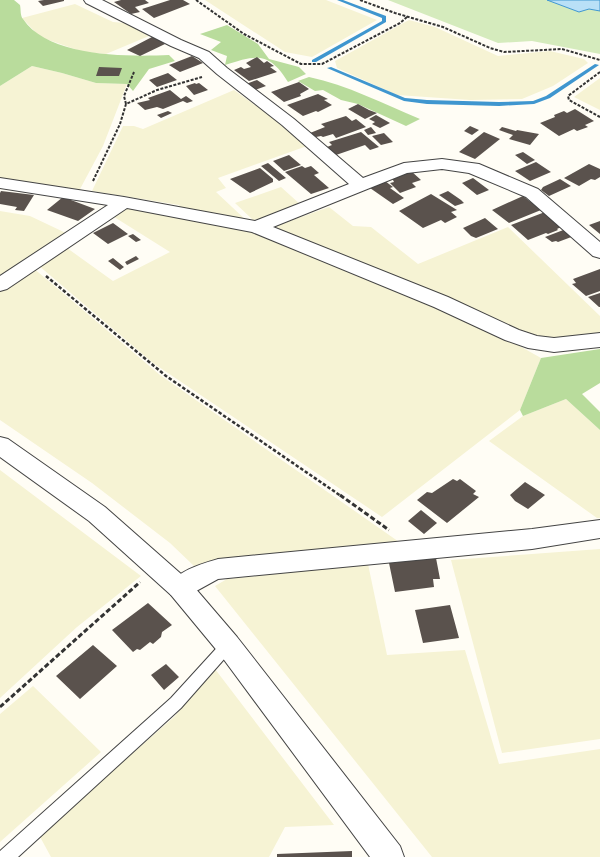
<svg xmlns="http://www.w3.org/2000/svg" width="600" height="857" viewBox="0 0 600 857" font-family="Bitter,serif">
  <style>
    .farmland { fill: #f6f3d4 }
    .green { fill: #d5ebbd }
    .forest { fill: #b9dc9c }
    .water { fill: #b9e0f7; stroke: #3f96cf }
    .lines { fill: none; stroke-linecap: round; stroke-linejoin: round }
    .stream { fill: #3f96cf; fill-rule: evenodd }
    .building { fill: #5a524d }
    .service-casing { stroke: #444; stroke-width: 2 }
    .minor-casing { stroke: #444; stroke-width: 2 }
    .tertiary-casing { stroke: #444; stroke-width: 2 }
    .path-far2 { stroke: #333; stroke-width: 2; stroke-dasharray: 3 1.5; stroke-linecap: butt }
    .path-far1 { stroke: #333; stroke-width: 2.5; stroke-dasharray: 3.5 2; stroke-linecap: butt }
    .path { stroke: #333; stroke-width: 3; stroke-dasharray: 5 2.5; stroke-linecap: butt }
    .service { fill: #fff; fill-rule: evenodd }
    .minor { fill: #fff; fill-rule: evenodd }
    .tertiary { fill: #fff; fill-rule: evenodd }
  </style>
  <rect width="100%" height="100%" fill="#fffdf5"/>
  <!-- farmland -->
  <path class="farmland" d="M205,0H326L377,20L312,57L285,52Z
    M75,4L113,22L125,23L149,36L106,54L83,52L40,37L22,18Z
    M409,20L435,27L498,56L550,51L584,59L588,63L553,86L522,99L470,100L397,95L337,68L335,61Z
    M32,66L62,73L96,83L127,84L103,146L79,191L0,179V86Z
    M600,78V110L574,97Z
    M234,90L276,120L307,146L218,178L226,188L216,192L248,222L181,209L179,205L92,191L123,126H134L143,129Z
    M281,187L301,205L260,219L253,220L235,203Z
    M127,207L258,233L493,331L541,358L520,410L382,517L153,363L38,265L67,248L113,281L170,252L111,215Z
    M329,207L353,226L371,227L418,264L508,227L600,316V335L568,340L541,338L511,329L284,234L276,226Z
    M0,211L30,216L68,234L0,280Z
    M32,267L160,375L402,544L194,566L170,543L92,483L0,420V289Z
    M566,399L600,430V518H597L489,441L523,416Z
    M0,470L141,576L77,627L0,698Z
    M600,549V739L502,753L451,560Z
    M368,564L387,655L465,650L499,764L600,749V857H432L215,586L227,579Z
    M215,669L334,825L285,827L269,857H51L39,835L174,717Z
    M33,686L101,752L0,842V714Z"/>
  <!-- green -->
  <path class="green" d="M388,0H547L579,12L589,9L600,11V54L532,41L498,43Z"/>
  <!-- forest -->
  <path class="forest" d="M0,0H14L20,5C21,9 20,16 23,19C48,57 128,57 169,55L175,61L149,69L133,91L127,84L96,83L62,73L32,66L0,86Z
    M227,25L258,44L269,59L299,67L306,74L288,82C269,51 256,55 225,65L227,56L211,50L221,42L200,34Z
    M309,77C347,85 384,104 420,119L406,126L358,104L341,100L323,90L315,91L298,81Z
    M600,349V383L582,394L600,412V430L566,399L523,416L520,410L541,358Z"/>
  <!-- water -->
  <path class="water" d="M547,0H600V11L589,9L579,12Z"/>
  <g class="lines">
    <!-- stream -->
    <path class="stream" d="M337,0H343L386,16V22L316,62H312V60L382,21V18Z
      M595,64L599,65L550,98L534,104L499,106L427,104L404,101L327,68L331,67L405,98L427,100L499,102L533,101L546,96Z"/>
  </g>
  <!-- building -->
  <path class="building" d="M44,0H64V1L43,6L38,1Z
    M121,0H145L149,3L135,7L140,12L131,14L114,2Z
    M170,0H183L190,4L154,18L142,9Z
    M152,37L164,41L162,42L165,44L140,56L127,50Z
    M192,56L203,63L180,72L169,65Z
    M257,57L264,63L267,61L274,66L270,67L277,72L249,81L234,70L241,67L244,69L251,67L246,63Z
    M99,67L122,68L119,76H96Z
    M168,73L177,80L157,87L149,80Z
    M257,80L266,86L255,90L246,84Z
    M299,82L309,89L300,94L301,96L284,102L271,92Z
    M195,83L196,84L199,83L208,90L194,95L186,86Z
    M170,90L181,99L186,96L193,101L187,103L183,101L163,109L157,107L145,110L137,103L150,100L148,98Z
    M318,94L328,99L324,100L332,105L318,112L316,111L303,116L287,105Z
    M358,104L369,110L377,113L365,119L348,109Z
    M575,109L594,121L585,125L588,127L577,131L574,129L559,136L540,123L555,117L554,115L564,111L567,113Z
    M168,111L172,113L161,118L157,115Z
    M376,115L390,123L380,128L372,124L375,122L369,119Z
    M346,116L352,121L356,119L366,127L336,138L333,134L323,137L321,136L316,137L310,133L325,127L321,124Z
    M470,126L479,130L472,135L464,131Z
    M371,127L376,133L368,135L364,130Z
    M502,127L516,131L517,130L539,134L530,145L509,139L513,135L499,130Z
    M361,132L379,147L370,150L365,145L336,155L327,147L332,145L329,142Z
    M484,132L500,139L475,159L459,152Z
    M384,133L393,142L381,145L372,136Z
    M523,152L535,160L527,164L515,155Z
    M289,155L301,165L284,171L273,161Z
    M536,162L551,172L530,181L515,171Z
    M268,163L286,178L279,181L261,166Z
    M589,164L600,169V177L595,180L591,179L579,186L564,178Z
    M302,166L305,168L311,166L319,173L314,175L329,188L311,194L285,172Z
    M260,168L273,179V182L250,193L230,179Z
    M411,171L421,180L412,183L416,187L400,193L390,183L394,182L392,178Z
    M473,178L489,190L477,195L462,183Z
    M560,179L571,186L549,196L541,190L543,187Z
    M385,181L393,187L390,188L404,198L393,204L370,188Z
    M1,191L34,195L24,211L15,210L17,207L0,204V193Z
    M448,191L461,200L464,203L455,206L439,195Z
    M431,194L457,210L451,212L457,217L445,223L441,220L423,228L399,211Z
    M523,196L541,210L509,223L492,210Z
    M63,197L95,209L78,221L47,210Z
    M545,212L563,226L557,229L558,230L548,234L546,233L528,240L511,225Z
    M485,218L498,229L476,238L471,236L463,228Z
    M600,221V234L589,225Z
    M113,223L128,234L108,244L93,233Z
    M566,229L574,236L558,242L556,241L552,242L545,237Z
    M133,234L141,240L136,242L128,236Z
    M136,256L139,259L127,265L125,262Z
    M113,258L124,267L120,270L108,261Z
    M600,269V291L586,296L572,284L576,283L573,279Z
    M600,293V307H599L588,297Z
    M453,479L457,481L460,479L476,491L473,494L479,497L447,523L417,500L427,492L432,493Z
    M525,482L545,495L528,509L515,501L510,495Z
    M421,510L437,523L424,534L408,521Z
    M436,558L440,579H433L434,587L395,592L389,563Z
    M148,603L172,625L162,632L161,637L153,644L150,642L140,650L137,649L133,652L112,630Z
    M450,605L459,638L423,643L415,610Z
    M93,645L117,666L80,699L56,676Z
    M166,664L179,677L164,690L151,675Z
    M352,851V857H277V854Z"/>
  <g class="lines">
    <defs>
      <path id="service" d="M228,639L233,641L235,645L233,649L181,708L18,857H0V851L171,698L223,641Z"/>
      <path id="minor" d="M84,0H102L181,40L209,52L227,68L294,119L363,178L404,163L442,159L479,164L538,189L600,242V258L593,256L526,197L469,173L442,169L407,173L273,227L448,297L519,330L537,336L554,338L600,333V347L554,352L528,348L505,340L434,307L252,232L127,208L7,289L0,291V276L108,205L0,188V178L124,197L255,221L349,184L282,125L217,74L199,58L171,46L86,3Z
        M600,520V538L532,549L218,579L189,595L180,598L171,595L167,588C176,571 201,564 218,559L532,529Z"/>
      <path id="tertiary" d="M0,437L8,439L105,507L189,581L237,637L400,846L404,857H370L219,653L171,595L89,521L0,457Z"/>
    </defs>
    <!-- service casing -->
    <use href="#service" class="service-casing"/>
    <!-- minor casing -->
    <use href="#minor" class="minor-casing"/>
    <!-- tertiary casing -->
    <use href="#tertiary" class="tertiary-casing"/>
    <!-- path-far2 -->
    <path class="path-far2" d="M196,0L244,34L301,64H322L400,23L407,17
      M360,0L395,13L443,27L490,48L504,52L562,49L600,60
      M600,72L568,96L569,100L600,117
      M126,104L124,96L134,72
      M93,181L120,124L126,104L157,90L202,77"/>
    <!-- path-far1 -->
    <path class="path-far1" d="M46,276L166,376L341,496"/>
    <!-- path -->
    <path class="path" d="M340,495L389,530
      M0,707L140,582"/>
    <!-- service -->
    <use href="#service" class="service"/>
    <!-- minor -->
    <use href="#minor" class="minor"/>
    <!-- tertiary -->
    <use href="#tertiary" class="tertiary"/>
  </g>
</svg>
